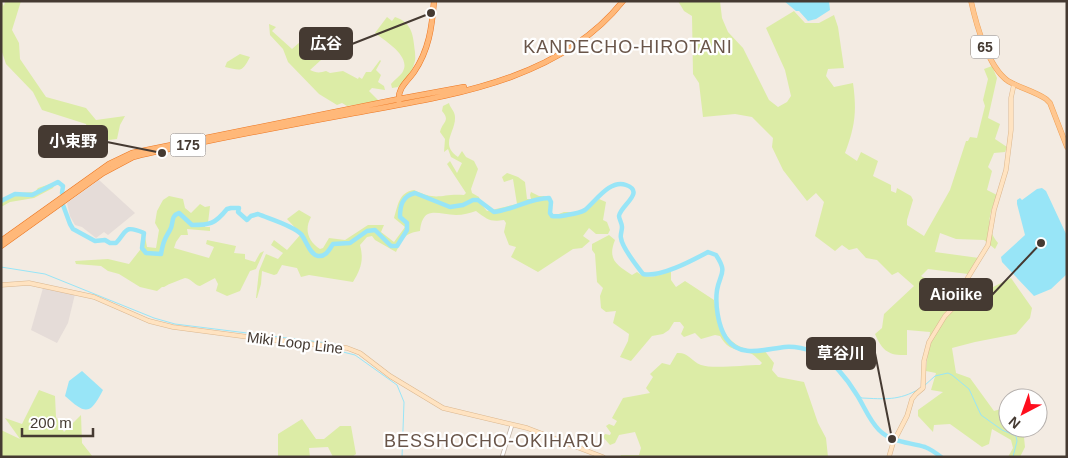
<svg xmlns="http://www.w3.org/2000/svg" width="1068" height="458" viewBox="0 0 1068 458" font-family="Arial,'Noto Sans JP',sans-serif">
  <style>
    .industrial { fill: #e5dcd8 }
    .green { fill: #dceca6 }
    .water { fill: #98e5f7 }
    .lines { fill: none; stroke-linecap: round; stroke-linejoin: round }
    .stream { stroke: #98e5f7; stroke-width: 1 }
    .river { stroke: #98e5f7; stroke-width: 4.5 }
    .tertiary-casing { stroke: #c2b3a7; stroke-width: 4.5 }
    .secondary-casing { stroke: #dbb78f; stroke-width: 5 }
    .primary-casing { stroke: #efa055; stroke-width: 5.5 }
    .trunk-casing { stroke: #ec7723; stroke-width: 6 }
    .tertiary { stroke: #fff; stroke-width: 3 }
    .secondary { stroke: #ffe3c1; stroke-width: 4 }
    .primary { stroke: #ffc790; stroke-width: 4.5 }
    .trunk { stroke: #ffb879; stroke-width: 5 }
    .labels { text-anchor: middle; stroke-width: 4.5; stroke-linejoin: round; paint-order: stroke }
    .shield { fill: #fff; stroke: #7d7570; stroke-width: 1 }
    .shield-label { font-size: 14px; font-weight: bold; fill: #453a32 }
    .street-label { font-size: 15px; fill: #453a32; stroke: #fff }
    .quarter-label { font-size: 18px; letter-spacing: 1px; fill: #695549; stroke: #fff }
    .leader { fill: none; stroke: #453a32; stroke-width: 2 }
    .callout-dot { fill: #453a32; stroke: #fff; stroke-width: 2 }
    .callout { fill: #453a32; stroke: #453a32; stroke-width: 2 }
    .callout-label { font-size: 16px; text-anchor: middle; font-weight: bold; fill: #fff }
  </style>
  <rect width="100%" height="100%" fill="#f3ebe2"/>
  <!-- industrial -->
  <path class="industrial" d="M99,180L135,213L108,235L104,232L96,238L82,227L75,225L70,216L67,203Z
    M43,288L75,294L68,323L57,343L31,330Z"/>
  <!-- green -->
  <path class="green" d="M1,1L4,6L5,1H21L12,30L19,43L20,59L46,97L86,108L96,120L125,116L120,125L117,139L92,142L86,124L42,110L33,92L6,64L1,49Z
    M678,1H720L722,18L728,32L743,48L769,100L778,107L787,102L791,96L785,70L766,28L794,11L805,23H819L834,15L838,27L844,68L828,69L826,76L834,87L853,83C857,112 855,126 845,153L857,161L861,152L878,161L873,176L891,185V191L896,193L897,188L911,196L913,200L907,220V225L924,236L950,190L966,141H968L970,137L977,138L985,106L983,100L988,79L984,69L992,66L997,78L988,118L1000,124L995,139L1007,147L1005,152L994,153L988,167L992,171L987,190L997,195C990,213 984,226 998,243L995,249L984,240L956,239L940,233L935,252L979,258L968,274L928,269L921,276L931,282L976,288L983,282L993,287L1011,278L1032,308L1030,318L1016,334L975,342L952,348L956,373L970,378L994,411L1008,407V428H1023L1025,447L1020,457H1008L1013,448L1011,440L992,429L989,444L982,447L950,424L934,425L933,432L918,416V410L943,392L931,390L936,373L926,371L930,332L907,330V355C888,356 882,350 875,334L882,328L884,314L914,286L898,272L892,275L877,260L866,258L857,248L849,250L842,245L835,251L815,236L824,202L816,193L807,201L783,170L772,147L773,138L752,117L735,114L703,117L699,83L693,74L692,16L684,11Z
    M387,17L392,21L395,17C413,23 413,36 415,52C415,56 416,60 414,64C412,73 404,81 398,87L392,88L391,84C394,80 399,77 402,73C413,57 385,41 375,33Z
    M269,24L276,27L272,31L292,49L300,42L321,60L310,70C316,73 320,73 326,71L330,73L343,71L358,79L359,77L362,79L366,72H371L380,60L381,61L376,70L381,75L378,82L384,86L385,90L372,88L369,91L379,101L347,106L342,103L337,105L319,94L288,62L283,49L270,35Z
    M240,54L250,57C242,72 242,71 225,67L227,62Z
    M449,103C450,108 455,111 455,117C456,132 439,144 458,157L462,151L466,157L474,161L478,169L471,189L472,193L479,197L481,204L487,211L517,204L513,179L504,182L502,177L507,173L518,177L525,182L527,199H531L530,195L531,192L539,196H549V214L556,215L564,212H585L599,199L606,202L603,220L607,222L610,230L608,234H596L589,228L583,236L590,241L582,248L573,249L538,272L511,257L516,247L509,245L504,232L506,223L504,220C490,222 488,220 476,211C470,213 463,215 456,215C438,215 423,204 420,231C405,233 403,238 396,252L375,240L372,236L367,237L360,245C364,260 361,269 353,282L309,275L301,277L297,268L282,265L277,274L274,275L262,271L261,284L257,298H256L259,271L266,254L278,259L283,253L271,245L274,240L287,250L301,234L287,219L299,210L311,217C304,230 308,241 320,249L323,248L329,238L345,240L368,225H384L381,232L394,242L405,227L394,218C398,205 399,192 414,190C438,202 441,193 464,195L466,193L447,164L450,161L457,173L462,163L451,157L448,149L444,152L445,139L440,132C442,122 451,121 442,111L443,106Z
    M53,183L55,184L53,188L34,198L10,202L1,207V203L8,196L16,193L35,192L38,188Z
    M169,196L183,199L185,208L191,213L200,204L205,207L210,206L208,223H205V227H210V231L187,229L188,235H181L176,242L174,248L209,258L214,247L206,244L207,240L236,246L234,253L245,254V259L255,262L260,253L264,251L256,269L250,271L240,291L227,296L216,291L218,284L215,278L200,286C194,285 192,279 185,278C178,281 170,283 164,287H162L157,291L140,287L119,274L108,271L101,266L76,264L75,261L108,259L129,264L140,250L142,230L144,231L147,247L156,248L159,230L155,223L157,211L163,200Z
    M609,235L615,240C607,260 617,265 632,275L637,272C648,281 659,275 671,271V280L676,287L685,281L714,300C720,329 729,353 764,350L774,363L772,370L778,377L804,382L818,423L826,438L828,457H620L621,455H639L641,448L635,432L619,435L615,443L610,445L603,437L605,434L610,435L611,433L606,426L609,424L614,426L617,421L612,418L623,398L650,393L646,388L653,377L650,374L662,363L670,365L677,353C688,352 691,361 701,365C712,369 745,365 760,365L762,363C759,360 755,356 752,354C737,348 729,352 720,336L715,335L701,339L695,333L684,337L681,334L684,327L680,322H674L669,330L663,334L652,336L631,361L620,357L628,341L629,334L613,323L616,311L606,312L601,308L600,296L603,288L597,282L595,254L592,250V244Z
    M39,390L55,396L56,417L64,432L81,415L82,443L93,457H1V430L20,439L5,418L22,424Z
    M302,419L316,439H324L340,426H351L356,454L352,457H333L328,447L309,448L310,457H278V434Z"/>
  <!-- water -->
  <path class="water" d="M784,1H829L830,10L816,19L808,21L799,11H796Z
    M1042,188L1046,191L1067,236V274L1051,289L1034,296L1002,262L1001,257L1025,235L1017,204V200L1020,198L1022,200L1037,189Z
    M82,371L103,390C90,415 86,415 65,396L69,381Z"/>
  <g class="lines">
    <!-- stream -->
    <path class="stream" d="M1,267L45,274L154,318L175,324L335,344
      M335,348V350L355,355L397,385L404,402L402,457
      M924,386L935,376L948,373L952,375L969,389L981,415L1002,430L1016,436L1017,441L1013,457
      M857,395L862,398C884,399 899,401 919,389"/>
    <!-- river -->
    <path class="river" d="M1,201L15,194L32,195L58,182L63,186L62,193
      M63,205L70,224L73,229L95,241L105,240L110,243H116C127,232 123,224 144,233L142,248L146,253L161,254C163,243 164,240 170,230C174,224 170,216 179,213L192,225C210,225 215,224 227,209L231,208H239L238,212L247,220L251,216L258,214C270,219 292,225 301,234C306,240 310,255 318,256C326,257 329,250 333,244L350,243L367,231L375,230L391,246H397L407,230V223L400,217C400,206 402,196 415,193L450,207L463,205L473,200H478L494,212C513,210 530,198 549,198L551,202L550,213L552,216C557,217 561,216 567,215C573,214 580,213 585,210C596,201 610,179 626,185C646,192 620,206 619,216C619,219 622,223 622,227C622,231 620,235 621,238C622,248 637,266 643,274C660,278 693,260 708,252L716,255C728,273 720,273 717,290C715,304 718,326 726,338C740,359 765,349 785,347C795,346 806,349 815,352C831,358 848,380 857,395C864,406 869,420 879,430C892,443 909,442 925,447C930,449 936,453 941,457"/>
    <defs>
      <path id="tertiary" d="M502,457L512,425"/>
      <path id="secondary" d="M1,285L29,283L94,297L149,321L173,327L264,339L347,348L360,353L390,376L443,408L527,428L603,457
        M889,457L893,443L907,416L912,399L916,394L923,388L924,361L929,342L945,316L953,308L964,284L988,245L994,210L1006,170L1011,130V98L1014,84"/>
      <path id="primary" d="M971,1C976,24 988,67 1008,81C1020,88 1034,91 1046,99L1050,103L1067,147"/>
      <path id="trunk" d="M399,102C397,88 407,82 414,72C429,50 432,27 434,1
        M1,241L109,164L132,153L399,99L464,87
        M1,246L103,173L133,157C156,151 180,147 203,142C252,132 300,123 349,114C445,96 558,83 623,1"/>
    </defs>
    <!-- tertiary casing -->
    <use href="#tertiary" class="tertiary-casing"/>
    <!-- secondary casing -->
    <use href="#secondary" class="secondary-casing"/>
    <!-- primary casing -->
    <use href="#primary" class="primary-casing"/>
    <!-- trunk casing -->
    <use href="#trunk" class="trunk-casing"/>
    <!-- tertiary -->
    <use href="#tertiary" class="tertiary"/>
    <!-- secondary -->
    <use href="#secondary" class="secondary"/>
    <!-- primary -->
    <use href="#primary" class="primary"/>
    <!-- trunk -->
    <use href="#trunk" class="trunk"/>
  </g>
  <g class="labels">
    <!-- shield labels -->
    <g class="shield">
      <rect x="971" y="35.5" width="28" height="23" rx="4"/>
      <rect x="170.5" y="133.5" width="35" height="23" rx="4"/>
    </g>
    <g class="shield-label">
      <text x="985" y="52">65</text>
      <text x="188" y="150">175</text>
    </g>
    <!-- street labels -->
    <g class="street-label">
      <text transform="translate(295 343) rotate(7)" y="5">Miki Loop Line</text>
    </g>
    <!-- quarter labels -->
    <g class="quarter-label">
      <text x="628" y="53">KANDECHO-HIROTANI</text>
      <text x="494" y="447">BESSHOCHO-OKIHARU</text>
    </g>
  </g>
  <!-- callouts -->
  <path class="leader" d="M431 13L352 44M162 153L107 142M1041 243L992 295M892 439L875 353"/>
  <g class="callout-dot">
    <circle cx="431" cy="13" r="5"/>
    <circle cx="162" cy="153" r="5"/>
    <circle cx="1041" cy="243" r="5"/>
    <circle cx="892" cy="439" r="5"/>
  </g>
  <g class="callout">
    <rect x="300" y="28" width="52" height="31" rx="5"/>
    <rect x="39" y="126" width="68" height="31" rx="5"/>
    <rect x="920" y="279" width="72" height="31" rx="5"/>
    <rect x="807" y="338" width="68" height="31" rx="5"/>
  </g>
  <g class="callout-label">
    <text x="326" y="49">広谷</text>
    <text x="73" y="147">小束野</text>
    <text x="956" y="300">Aioiike</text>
    <text x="841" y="359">草谷川</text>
  </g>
  <!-- border -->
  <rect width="1068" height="458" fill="none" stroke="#453a32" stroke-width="5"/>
  <!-- north arrow -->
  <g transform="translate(1023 413) rotate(221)"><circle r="24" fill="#ffffff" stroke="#b5b0ad"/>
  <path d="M0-4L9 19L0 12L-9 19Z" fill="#ff0e1d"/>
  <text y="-8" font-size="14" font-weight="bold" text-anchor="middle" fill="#453a32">N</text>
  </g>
  <!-- scale -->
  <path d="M22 428v8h71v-8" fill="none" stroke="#453a32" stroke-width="2.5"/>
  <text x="30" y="428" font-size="15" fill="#453a32" stroke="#ffffff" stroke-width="4" paint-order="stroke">200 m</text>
</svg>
